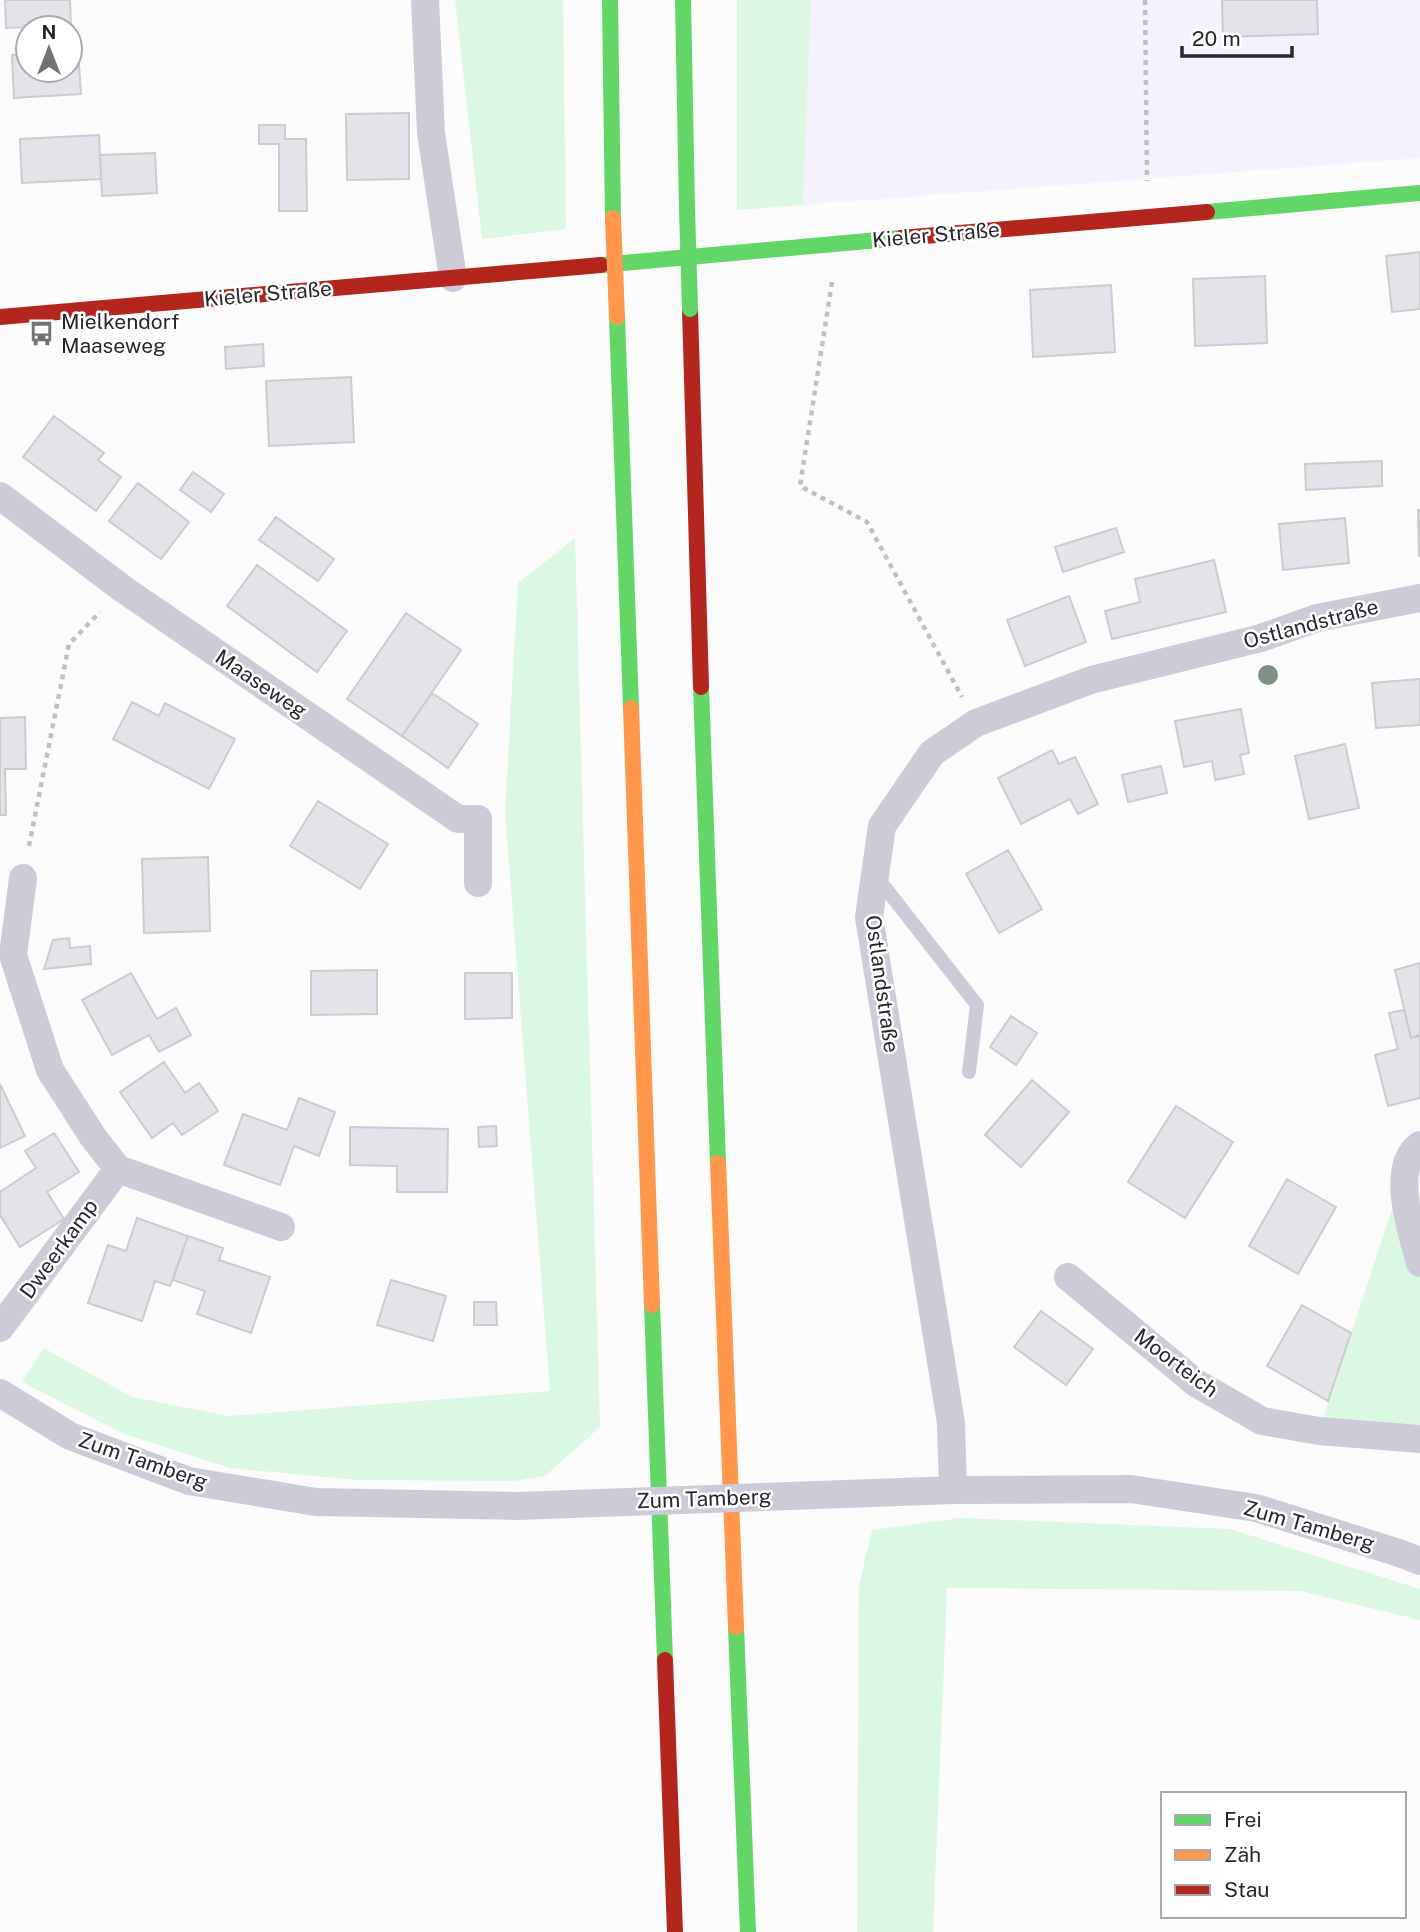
<svg xmlns="http://www.w3.org/2000/svg" width="1420" height="1932" viewBox="0 0 1420 1932" font-family="'Public Sans',sans-serif">
  <style>
    .built { fill: #f4f2fd }
    .green { fill: #daf8e2 }
    .building { fill: #e5e3ea; stroke: #cccbce; stroke-width: 2 }
    .lines { fill: none; stroke-linecap: round; stroke-linejoin: round }
    .path { stroke: #c0bfc6; stroke-width: 4.5; stroke-dasharray: 5 5; stroke-linecap: butt }
    .lane { stroke: #cdcbd7; stroke-width: 14 }
    .street { stroke: #cdcbd7; stroke-width: 28 }
    .fast { stroke: #63d668; stroke-width: 16 }
    .slow { stroke: #ff974d; stroke-width: 16 }
    .jam { stroke: #b3261e; stroke-width: 16 }
    .street-bridge { stroke: #cdcbd7; stroke-width: 28 }
    .fast-bridge { stroke: #63d668; stroke-width: 16 }
    .slow-bridge { stroke: #ff974d; stroke-width: 16 }
    .tree { fill: #7e9184 }
    .labels { text-anchor: middle; stroke-width: 5; stroke-linejoin: round; paint-order: stroke }
    .street-label { font-size: 21px; fill: #28272d; stroke: #fff }
    .poi-label { font-size: 21px; fill: #28272d; stroke: #fff; text-anchor: start }
  </style>
  <rect width="100%" height="100%" fill="#fbfbfc"/>
  <!-- built -->
  <path class="built" d="M811,0H1420V158L803,205Z"/>
  <!-- green -->
  <path class="green" d="M455,0H563L566,229L482,239Z
    M737,0H811L803,205L737,210Z
    M575,538L600,1427L545,1476L514,1481L357,1480L230,1468L124,1434L22,1382L44,1348L132,1397L229,1416L550,1391L505,812L518,583Z
    M1404,1173L1420,1263V1439L1319,1431Z
    M961,1518L1230,1529L1420,1589V1620L1300,1591L947,1588L933,1932H857L859,1586L872,1530Z"/>
  <!-- building -->
  <path class="building" d="M5,0H70L71,26L6,28Z
    M1222,0H1317L1318,34L1223,37Z
    M70,51H78L81,94L14,98L12,55L28,54V70H70Z
    M409,113V179L347,180L346,114Z
    M259,125H285V139H306L307,211H279V144H259Z
    M99,135L101,179L22,183L20,139Z
    M155,153L157,193L102,196L100,155Z
    M1420,252V309L1392,312L1386,256Z
    M1265,276L1267,343L1195,346L1193,279Z
    M1111,285L1115,352L1033,357L1030,290Z
    M263,344L264,366L226,369L225,347Z
    M351,377L354,442L269,446L266,381Z
    M54,416L104,453L98,460L121,477L96,511L23,457Z
    M1382,461V486L1306,490L1305,464Z
    M193,472L224,494L211,512L180,490Z
    M138,483L189,522L161,559L109,521Z
    M1418,510H1420V556H1419Z
    M276,517L334,559L318,581L259,540Z
    M1345,518L1349,563L1283,570L1279,524Z
    M1116,528L1124,552L1063,572L1055,547Z
    M1214,560L1226,612L1112,639L1105,611L1140,602L1135,579Z
    M257,565L347,631L317,672L227,606Z
    M1069,596L1086,642L1025,666L1007,620Z
    M406,613L461,650L402,736L347,699Z
    M1420,679V725L1376,728L1372,683Z
    M432,693L478,724L448,768L402,736Z
    M132,702L159,716L165,703L235,739L209,789L113,739Z
    M1241,709L1249,753L1240,755L1244,774L1215,780L1212,761L1184,767L1175,721Z
    M25,717L26,769H5L6,815H0V718Z
    M1345,744L1359,808L1309,819L1295,756Z
    M1052,750L1059,764L1075,757L1098,804L1078,814L1070,799L1021,824L998,778Z
    M1161,766L1167,793L1128,802L1122,775Z
    M318,801L388,844L360,889L290,846Z
    M1008,850L1042,909L999,933L966,874Z
    M208,857L210,931L144,933L142,859Z
    M69,938L70,948L90,946L91,964L44,969L53,940Z
    M1420,963V1035L1411,1038L1395,970Z
    M377,970V1014L311,1015V971Z
    M131,973L157,1019L176,1008L191,1035L159,1052L149,1035L112,1055L82,1000Z
    M465,973H512V1018L465,1019Z
    M1404,1010L1411,1038L1419,1035L1420,1041V1098L1388,1106L1375,1055L1398,1049L1389,1013Z
    M1011,1016L1037,1033L1016,1065L990,1047Z
    M164,1062L185,1093L199,1083L218,1111L182,1135L173,1123L152,1138L120,1092Z
    M1032,1080L1069,1112L1021,1167L985,1135Z
    M0,1084L25,1136L0,1148Z
    M299,1098L335,1112L319,1156L294,1146L280,1185L224,1165L243,1114L287,1130Z
    M1176,1106L1233,1142L1185,1218L1128,1182Z
    M496,1126L497,1146L479,1147L478,1127Z
    M350,1127L448,1129L447,1192H397V1166L350,1165Z
    M54,1133L79,1172L47,1192L64,1219L20,1247L0,1215V1192L36,1168L25,1151Z
    M1287,1179L1336,1207L1298,1274L1249,1246Z
    M137,1218L188,1236L170,1286L155,1281L142,1321L88,1303L108,1245L126,1251Z
    M188,1236L223,1248L219,1260L270,1277L251,1333L197,1314L205,1291L173,1280Z
    M391,1280L446,1296L433,1341L377,1325Z
    M474,1302H496L497,1325H474Z
    M1302,1305L1351,1333L1328,1401L1267,1366Z
    M1041,1311L1093,1349L1066,1385L1014,1347Z"/>
  <g class="lines">
    <!-- path -->
    <path class="path" d="M1145,0L1147,181
      M832,282L800,486L867,522L962,697
      M29,846L69,644L100,612"/>
    <!-- lane -->
    <path class="lane" d="M876,876L977,1005L969,1072"/>
    <!-- street -->
    <path class="street" d="M425,0L431,133L453,278
      M0,496L123,589L458,819H478V883
      M23,878L13,955L50,1070L93,1137L118,1169L281,1227
      M1420,1145C1389,1167 1412,1232 1420,1263
      M1068,1277L1196,1383L1262,1421L1319,1431L1420,1439
      M0,1328L118,1169
      M0,1393L70,1436L189,1481L316,1502L517,1506
      M953,1490L951,1423L869,917L882,826L932,753L976,723L1091,680L1261,638L1317,618L1420,598
      M873,1493L953,1490L1131,1489L1256,1508L1399,1553L1420,1561"/>
    <!-- fast -->
    <path class="fast" d="M610,0L613,218
      M683,0L687,209
      M1207,212L1420,193
      M601,265L901,238
      M617,317L631,708
      M701,687L718,1163
      M652,1305L665,1660
      M736,1627L748,1932"/>
    <!-- slow -->
    <path class="slow" d="M631,708L652,1305
      M718,1163L736,1627"/>
    <!-- jam -->
    <path class="jam" d="M901,238L1207,212
      M690,309L701,687
      M0,317L601,265
      M665,1660L675,1932"/>
    <!-- street-bridge -->
    <path class="street-bridge" d="M517,1506L873,1493"/>
    <!-- fast-bridge -->
    <path class="fast-bridge" d="M687,209L690,309"/>
    <!-- slow-bridge -->
    <path class="slow-bridge" d="M613,218L617,317"/>
  </g>
  <!-- trees -->
  <circle class="tree" cx="1268" cy="675" r="10"/>
  <!-- icons -->
  <defs>
    <symbol id="bus-bare" viewBox="-9 -9 18 18"><path d="M-5-6H5V4H4V6H2V4H-2V6H-4V4H-5ZM-3.5-4V0h7V-4ZM-3.5 1.2v1.5H-2V1.2ZM2 1.2v1.5H3.5V1.2Z" fill="#727175" stroke="#fff" stroke-width="2.5" paint-order="stroke"/></symbol>
  </defs>
  <g fill-rule="evenodd">
    <use href="#bus-bare" x="24" y="316" width="35" height="35"/>
  </g>
  <g class="labels">
    <!-- street labels -->
    <g class="street-label">
      <text transform="translate(936 235) rotate(-5)" y="7">Kieler Straße</text>
      <text transform="translate(268 294) rotate(-5)" y="7">Kieler Straße</text>
      <text transform="translate(1311 624) rotate(-15)" y="7">Ostlandstraße</text>
      <text transform="translate(261 684) rotate(34)" y="7">Maaseweg</text>
      <text transform="translate(882 984) rotate(82)" y="7">Ostlandstraße</text>
      <text transform="translate(59 1249) rotate(-54)" y="7">Dweerkamp</text>
      <text transform="translate(1176 1363) rotate(37)" y="7">Moorteich</text>
      <text transform="translate(143 1461) rotate(19)" y="7">Zum Tamberg</text>
      <text transform="translate(704 1499) rotate(-2)" y="7">Zum Tamberg</text>
      <text transform="translate(1309 1526) rotate(16)" y="7">Zum Tamberg</text>
    </g>
    <!-- poi labels -->
    <g class="poi-label">
      <text x="61" y="329">Mielkendorf<tspan x="61" dy="24">Maaseweg</tspan></text>
    </g>
  </g>
  <!-- legend -->
  <rect x="1161" y="1792" width="245" height="126" fill="#ffffff" stroke="#a9a9ab" stroke-width="2"/>
  <rect x="1175" y="1815" width="35" height="10" fill="#63d668" stroke="#a9a9ab" stroke-width="2"/>
  <text x="1224" y="1827" font-size="21" fill="#28272d">Frei</text>
  <rect x="1175" y="1850" width="35" height="10" fill="#ff974d" stroke="#a9a9ab" stroke-width="2"/>
  <text x="1224" y="1862" font-size="21" fill="#28272d">Zäh</text>
  <rect x="1175" y="1885" width="35" height="10" fill="#b3261e" stroke="#a9a9ab" stroke-width="2"/>
  <text x="1224" y="1897" font-size="21" fill="#28272d">Stau</text>
  <!-- north arrow -->
  <g transform="translate(49 49)"><circle r="33" fill="#ffffff" stroke="#a9a9ab" stroke-width="2"/>
  <path d="M0-5L12 26L0 18L-12 26Z" fill="#727175"/>
  <text y="-10" font-size="19" font-weight="bold" text-anchor="middle" fill="#28272d">N</text>
  </g>
  <!-- scale -->
  <path d="M1182 46v10h110v-10" fill="none" stroke="#28272d" stroke-width="3.5"/>
  <text x="1192" y="46" font-size="21" fill="#28272d" stroke="#ffffff" stroke-width="5" paint-order="stroke">20 m</text>
</svg>
